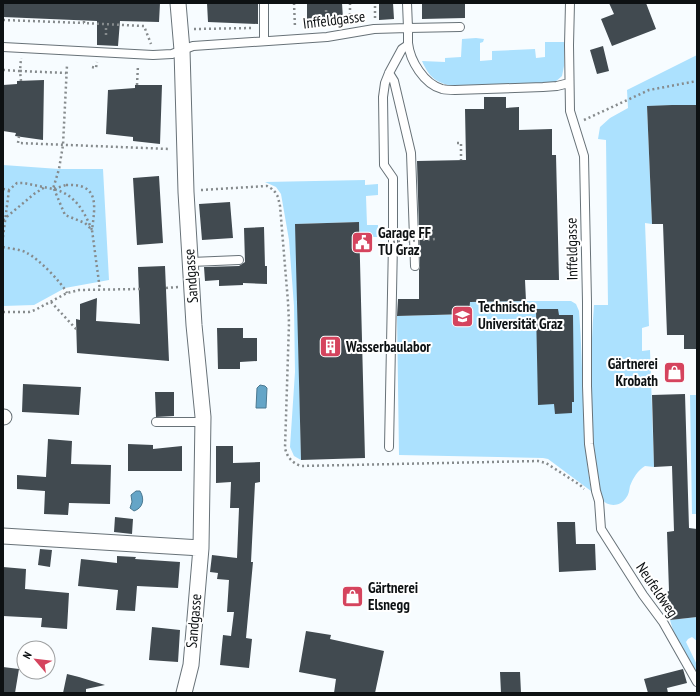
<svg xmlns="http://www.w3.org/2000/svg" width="700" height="696" viewBox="0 0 700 696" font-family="'PT Sans Narrow',sans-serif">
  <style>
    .green { fill: #ace1fe }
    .water { fill: #65a5c7; stroke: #4b7991 }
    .building { fill: #414a50 }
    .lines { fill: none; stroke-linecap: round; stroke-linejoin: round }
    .service-casing { stroke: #687278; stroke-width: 10 }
    .minor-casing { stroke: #687278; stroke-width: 17 }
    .path { stroke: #868b8d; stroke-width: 2.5; stroke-dasharray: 2 3; stroke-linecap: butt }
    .service { stroke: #fff; stroke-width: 8 }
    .minor { stroke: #fff; stroke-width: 15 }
    .path-bridge { stroke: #868b8d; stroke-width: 2.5; stroke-dasharray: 2 3; stroke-linecap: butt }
    .labels { text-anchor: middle; stroke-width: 4; stroke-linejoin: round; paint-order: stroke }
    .street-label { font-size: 15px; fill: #0d1113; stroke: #fff }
    .poi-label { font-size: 15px; font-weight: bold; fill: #0d1113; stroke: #fff; text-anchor: start }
  </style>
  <rect width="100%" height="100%" fill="#f7fcff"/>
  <!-- green -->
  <path class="green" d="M476,38L484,39L483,42L480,43V61L492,60V51L535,49L536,58L545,57V42H564V66L562,76L554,83L453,86C436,83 429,77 422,61L445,62V58L461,57L462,39Z
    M697,55V105L647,106L652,224L645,223L649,326L642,328V351L650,350L654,467L645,466C638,470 633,478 630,486C629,491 629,494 626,498C620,507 608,507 601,499C590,435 589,370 594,305H608L606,140L598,139L600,127L610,118L628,108L627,90Z
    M3,165L59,169H103L109,280L65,288L34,305L3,306Z
    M365,180V185L378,184V195L366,196L367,225H378V237H360L359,222L296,224L301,460L294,456L290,447L295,372L294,306L289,240L281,194L276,187L265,182Z
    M526,301H571L576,304L579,311C584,371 581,431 591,491L548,459L543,458L399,455L397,316L468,314L470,302Z
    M690,395H697V514H692Z
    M697,617V641L692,637L688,639L686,642L697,665V674L675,637L670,620Z"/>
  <!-- water -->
  <path class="water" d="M260,385L265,386L267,388L266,408H256L257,388Z
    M136,491H140C145,499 143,508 134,511L130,508L132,502L131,495Z"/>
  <!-- building -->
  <path class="building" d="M3,3H160L159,22L120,21L118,46L97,45V21L3,17Z
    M207,3H258V24L208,22Z
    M307,3H342L343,19L307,20Z
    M379,3H393L394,19L379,20Z
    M422,3H465V18L422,19Z
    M609,3H646L656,29L612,46L601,19L614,14Z
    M603,46L609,71L597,74L590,50Z
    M44,80L43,140L15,136L16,133L3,131V85L17,84V81Z
    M135,85H162L160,144L133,141V137L106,134L108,90L135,88Z
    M484,97H506V108L519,107V130L552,129V155H556L559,280H525L526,301L470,302L469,314L397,316L398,299H419V270L420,266L417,161L466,160L465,109H484Z
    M672,105H697V349H684V335H667L663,224H652L647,106Z
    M159,176L163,243L137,245L133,178Z
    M230,202L233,238L202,240L199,204Z
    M359,222L365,458L301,460L295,224Z
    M264,227L265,266H267V284L243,283V285L219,286V280L205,281L204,267L239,266L245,262L244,228Z
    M165,266L169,361L77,353L76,319L80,320V304L97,298L96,321L140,324L138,267Z
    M536,309H558L559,315H573L574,402H572V413L555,414L554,404L538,405Z
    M217,328H243V338H257V361L240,362V369H218Z
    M23,384L81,387L79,415L22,412Z
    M155,392H174V416L156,417Z
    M685,394L689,528L697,529V617L670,620L667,592L669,591L667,532L674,531L672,466L654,467L652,395Z
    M48,439L72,441L71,464L111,465L110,504L69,503L68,515L44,514L45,491L17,489V475L46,477Z
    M128,444L153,445V449L182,446V471H128Z
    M216,446H233V463L260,462V482L255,483L251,562H253L246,638L252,639L249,668L220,665L223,635L231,636L234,612H227L229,580L217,579L218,573L210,572L212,555L237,558L239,508H230L231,482L216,483Z
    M115,517L133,519L132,534L114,532Z
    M557,522H575L576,544H595L596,570L559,572Z
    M40,549L52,550L50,567L38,565Z
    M117,556L136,557L135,559L180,562L178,588L137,586L135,611L116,610L118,590L78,586L81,559L117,563Z
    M3,567L26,569L25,589L69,593L67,629L41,627L42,618L3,616Z
    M152,627L180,630L178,662L149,660Z
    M306,631L331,635L330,639L384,651L375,693H334L336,679L299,672Z
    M3,667L19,669L15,693H3Z
    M683,669L687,683L667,688L668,693H648L644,679Z
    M500,672H520L521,693H501Z
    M67,674L79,677L105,685L86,689V693H63Z"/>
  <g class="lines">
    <defs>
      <path id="service" d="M264,3V41
        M407,3L408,28L460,27
        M570,3L569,45L570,111L584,156L587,302V386L589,444L596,491L599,501L601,529L643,595L663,622L697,682
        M3,47L153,55L172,54L193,46L327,37L374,29L408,28C408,33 408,38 408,43C410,61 424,84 442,89C446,90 451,90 455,90L543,87L557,86L569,83
        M389,73L394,81L411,153L415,266
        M191,262L239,260
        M156,422H203
        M389,447L393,242V178L384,165L383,97L385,83L389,73L402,49L408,45"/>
      <path id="minor" d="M178,3L182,50L186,192L194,325L203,417L201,548L191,665L184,693
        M3,417H4
        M3,536L201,548"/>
    </defs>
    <!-- service casing -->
    <use href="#service" class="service-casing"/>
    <!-- minor casing -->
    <use href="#minor" class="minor-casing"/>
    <!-- path -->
    <path class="path" d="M294,3L295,28
      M350,3V21
      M326,10L327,27
      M375,18V3
      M3,20L84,23
      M84,21V23L144,26L151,44
      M194,29L253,28
      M106,35V25
      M92,67L96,68L97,62
      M3,70L20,71L21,58
      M21,81L20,71L66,73
      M137,85L138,65
      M584,120L649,90L697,81
      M19,136L18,143L170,149
      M457,143H461V160
      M66,185C100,183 95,206 92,230C84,211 75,194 53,189Z
      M3,189L9,190L17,183H24L53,189L59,169L63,145L67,65
      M54,189L65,215L85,223L92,230L100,290
      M201,190L267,186L272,189L275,192L278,197L280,206L288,302L289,323L285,448C287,457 292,463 301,466L538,461L546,463L580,485L584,489
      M3,220L34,194L45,187
      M3,237L9,190
      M3,247C10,249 21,249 27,253C39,259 61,282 67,293
      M166,288L178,287
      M51,302L77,330
      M3,312H29L35,310L67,293L79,290L140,289"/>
    <!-- service -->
    <use href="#service" class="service"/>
    <!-- minor -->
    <use href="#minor" class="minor"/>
    <!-- path-bridge -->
    <path class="path-bridge" d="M393,242L435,239"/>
  </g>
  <!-- icons -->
  <defs>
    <symbol id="civic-square" viewBox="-11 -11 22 22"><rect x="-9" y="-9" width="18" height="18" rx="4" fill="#d5445e" stroke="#fff"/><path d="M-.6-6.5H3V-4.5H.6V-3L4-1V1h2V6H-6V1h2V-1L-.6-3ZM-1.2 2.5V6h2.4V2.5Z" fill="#fff"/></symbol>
    <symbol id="university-square" viewBox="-11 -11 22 22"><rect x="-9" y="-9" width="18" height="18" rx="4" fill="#d5445e" stroke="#fff"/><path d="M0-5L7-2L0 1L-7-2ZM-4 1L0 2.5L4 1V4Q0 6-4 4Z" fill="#fff"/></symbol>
    <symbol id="building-square" viewBox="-11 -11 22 22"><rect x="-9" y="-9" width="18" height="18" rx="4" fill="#d5445e" stroke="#fff"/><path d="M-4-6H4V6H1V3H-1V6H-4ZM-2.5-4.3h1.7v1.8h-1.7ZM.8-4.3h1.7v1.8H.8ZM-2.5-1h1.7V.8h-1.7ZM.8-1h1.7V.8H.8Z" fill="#fff"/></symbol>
    <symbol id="shop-square" viewBox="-11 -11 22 22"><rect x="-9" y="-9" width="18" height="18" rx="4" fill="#d5445e" stroke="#fff"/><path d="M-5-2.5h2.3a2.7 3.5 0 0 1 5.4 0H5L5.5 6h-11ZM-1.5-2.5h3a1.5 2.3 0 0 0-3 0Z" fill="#fff"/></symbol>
  </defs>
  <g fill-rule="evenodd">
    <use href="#civic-square" x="350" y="230" width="25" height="25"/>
    <use href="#university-square" x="450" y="304" width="25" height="25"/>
    <use href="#building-square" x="318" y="334" width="25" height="25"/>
    <use href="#shop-square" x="662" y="360" width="25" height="25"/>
    <use href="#shop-square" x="340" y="584" width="25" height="25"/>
  </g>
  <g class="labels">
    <!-- street labels -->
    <g class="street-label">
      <text transform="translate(334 20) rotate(-7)" y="5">Inffeldgasse</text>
      <text transform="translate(572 249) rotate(-91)" y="5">Inffeldgasse</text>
      <text transform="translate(191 276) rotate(-94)" y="5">Sandgasse</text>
      <text transform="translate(657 590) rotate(56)" y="5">Neufeldweg</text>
      <text transform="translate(194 621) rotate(-85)" y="5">Sandgasse</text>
    </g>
    <!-- poi labels -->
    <g class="poi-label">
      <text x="378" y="238">Garage FF<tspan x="378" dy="17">TU Graz</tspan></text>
      <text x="478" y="312">Technische<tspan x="478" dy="17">Universität Graz</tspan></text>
      <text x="346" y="352">Wasserbaulabor</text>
      <text x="658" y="369" text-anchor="end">Gärtnerei<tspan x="658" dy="17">Krobath</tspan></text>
      <text x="368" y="593">Gärtnerei<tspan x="368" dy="17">Elsnegg</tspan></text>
    </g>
  </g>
  <!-- border -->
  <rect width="700" height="696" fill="none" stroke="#0d1113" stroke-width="8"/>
  <!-- north arrow -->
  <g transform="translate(36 660) rotate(298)"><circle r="19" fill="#ffffff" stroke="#9ea0a1"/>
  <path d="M0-3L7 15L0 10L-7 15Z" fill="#d5445e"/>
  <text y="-6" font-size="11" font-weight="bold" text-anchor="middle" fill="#0d1113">N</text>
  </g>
</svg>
